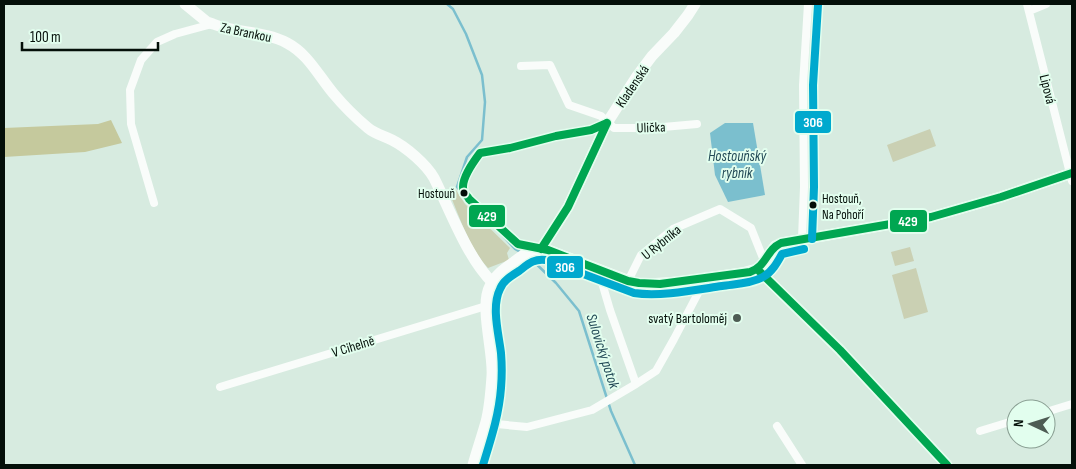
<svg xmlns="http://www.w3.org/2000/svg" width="1076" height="469" viewBox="0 0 1076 469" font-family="'Sofia Sans Condensed',sans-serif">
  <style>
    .green { fill: #cad0b3 }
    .forest { fill: #c5c99d }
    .water { fill: #7bbfce }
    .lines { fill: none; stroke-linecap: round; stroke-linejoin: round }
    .stream { stroke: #7bbfce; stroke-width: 2.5 }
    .street { stroke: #f9fcfa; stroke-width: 8 }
    .secondary { stroke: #f9fcfa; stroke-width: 11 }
    .bus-1-casing { stroke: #e2feee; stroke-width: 11 }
    .bus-2-casing { stroke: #e2feee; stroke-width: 11 }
    .bus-1 { stroke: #00a651; stroke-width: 8 }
    .bus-2 { stroke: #00a9ce; stroke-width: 8 }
    .bus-dot { fill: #040f09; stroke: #e2feee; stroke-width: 2 }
    .poi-dot { fill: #4e5c54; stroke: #e2feee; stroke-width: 2 }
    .labels { text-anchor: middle; stroke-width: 4; stroke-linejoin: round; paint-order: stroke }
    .bus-label { font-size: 13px; fill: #040f09; stroke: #e2feee; text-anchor: end }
    .street-label { font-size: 14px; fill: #040f09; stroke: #e2feee }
    .poi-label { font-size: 14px; fill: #040f09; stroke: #e2feee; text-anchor: end }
    .water-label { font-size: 15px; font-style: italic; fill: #224956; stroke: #e2feee }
    .line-badge { stroke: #e2feee; stroke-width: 2 }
    .badge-label { font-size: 14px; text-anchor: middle; font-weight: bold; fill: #fff }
  </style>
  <rect width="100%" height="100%" fill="#d7ebe0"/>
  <!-- green -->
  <path class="green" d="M930,129L936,146L893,162L887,145Z
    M456,190L465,204L510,248L507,253L509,260L488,268C470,249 459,216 449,192Z
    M910,247L914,261L895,266L891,252Z
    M916,268L928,312L904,319L892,275Z"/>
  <!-- forest -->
  <path class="forest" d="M111,120L122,143L85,152L4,157V128L98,124Z"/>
  <!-- water -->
  <path class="water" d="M725,123H753L765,195L728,202L715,175L710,133Z"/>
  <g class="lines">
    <!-- stream -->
    <path class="stream" d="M447,4L453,9L466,34L482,75L485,102L482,140L467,157L457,187L462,193
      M497,229L515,249L522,253
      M529,257L556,283L579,311L611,411L635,465"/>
    <!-- street -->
    <path class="street" d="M1027,4L1072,181
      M1029,11L1046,4
      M521,66L550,65L569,105L601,116L614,128H652L697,124
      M154,203L131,124L130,90L141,60L157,42L175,34L212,24
      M802,239L804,187L803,85L808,4
      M536,248L518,244L469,199C469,198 465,192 464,192C460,180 473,162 480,153L510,148L556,136L591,130L607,123
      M598,269L610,310L636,384
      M628,281L641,255L673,229L720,209L751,228L765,263
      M220,387L486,306
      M1046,412L1072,404
      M486,423L527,427L592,410L636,384L656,371L674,339L706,278
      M777,426L802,465
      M980,431L1016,420"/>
    <!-- secondary -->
    <path class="secondary" d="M185,4L207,22L213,24C236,33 264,31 287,43C308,54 318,75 333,93C343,105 356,118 368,128C375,134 384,136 392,140C406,147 426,164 434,178C450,210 467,257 492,282
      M541,249L568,207L607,123L637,76L652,56L674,33L688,15L695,4
      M757,269L840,350L947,465
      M473,465C477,451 482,436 486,422C490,407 491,391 492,376C494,353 479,306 490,286C495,275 504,269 514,262C526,253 532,247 548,250L637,284H648L679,282L742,273L757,269L765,263L775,246L782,243L931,217L1001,197L1072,173"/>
    <defs>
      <path id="bus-1" d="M607,123L591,130L556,136L510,148L480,153C474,161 459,181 464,192C465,195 468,196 469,199L518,244L548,250L628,281L639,283L660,284L750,272C767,266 766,250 781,243L931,217L1001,197L1072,173
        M541,249L568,207L607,123
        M757,269L840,350L947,465"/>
      <path id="bus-2" d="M812,239L814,187L813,85L818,5
        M483,465C491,439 499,415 501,388C502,376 502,365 501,353C499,335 491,307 500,289C503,281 511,276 519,271C527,265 534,258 546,260L634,293C660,297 695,290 722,286C734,284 751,284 763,277C772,272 777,263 782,254L804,249"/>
    </defs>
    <!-- bus-1 casing -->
    <use href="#bus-1" class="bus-1-casing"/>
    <!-- bus-2 casing -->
    <use href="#bus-2" class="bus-2-casing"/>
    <!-- bus-1 -->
    <use href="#bus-1" class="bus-1"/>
    <!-- bus-2 -->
    <use href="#bus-2" class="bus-2"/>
  </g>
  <!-- markers -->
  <g class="bus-dot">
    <circle cx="464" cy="193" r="4.5"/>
    <circle cx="813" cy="205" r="4.5"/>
  </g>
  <circle class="poi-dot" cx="737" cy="318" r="5"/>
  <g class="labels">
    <!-- bus labels -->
    <g class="bus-label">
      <text x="455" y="198">Hostouň</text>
      <text x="822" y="203" text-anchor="start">Hostouň,<tspan x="822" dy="16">Na Pohoří</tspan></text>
    </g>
    <!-- street labels -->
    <g class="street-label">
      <text transform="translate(246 32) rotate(12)" y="5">Za Brankou</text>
      <text transform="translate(632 86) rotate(-56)" y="5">Kladenská</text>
      <text transform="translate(1048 89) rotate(76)" y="5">Lipová</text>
      <text transform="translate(651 127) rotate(-2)" y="5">Ulička</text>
      <text transform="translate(661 242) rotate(-39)" y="5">U Rybníka</text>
      <text transform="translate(353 346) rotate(-17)" y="5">V Cihelně</text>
    </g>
    <!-- poi labels -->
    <g class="poi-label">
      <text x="727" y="323">svatý Bartoloměj</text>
    </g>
    <!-- water labels -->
    <g class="water-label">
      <text x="737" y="161">Hostouňský<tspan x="737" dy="17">rybník</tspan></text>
      <text transform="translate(603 351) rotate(72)" y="5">Sulovický potok</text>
    </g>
  </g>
  <g class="line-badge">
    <rect x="794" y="110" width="38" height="24" rx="5" fill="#00a9ce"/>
    <rect x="468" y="204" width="38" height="24" rx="5" fill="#00a651"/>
    <rect x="889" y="209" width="39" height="24" rx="5" fill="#00a651"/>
    <rect x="546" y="255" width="38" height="24" rx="5" fill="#00a9ce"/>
  </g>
  <g class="badge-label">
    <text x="813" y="127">306</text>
    <text x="487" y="221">429</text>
    <text x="908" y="226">429</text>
    <text x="565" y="272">306</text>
  </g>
  <!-- border -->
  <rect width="1076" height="469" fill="none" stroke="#040f09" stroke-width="10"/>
  <!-- north arrow -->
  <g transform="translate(1031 424) rotate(274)"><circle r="24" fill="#e2feee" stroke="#899e92"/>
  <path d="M0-4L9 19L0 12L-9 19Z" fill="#4e5c54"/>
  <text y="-8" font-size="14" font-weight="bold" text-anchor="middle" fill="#040f09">N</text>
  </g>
  <!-- scale -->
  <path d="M22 42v8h136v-8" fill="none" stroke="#040f09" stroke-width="2.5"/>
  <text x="30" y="42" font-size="15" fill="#040f09" stroke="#e2feee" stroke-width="4" paint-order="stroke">100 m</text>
</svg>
